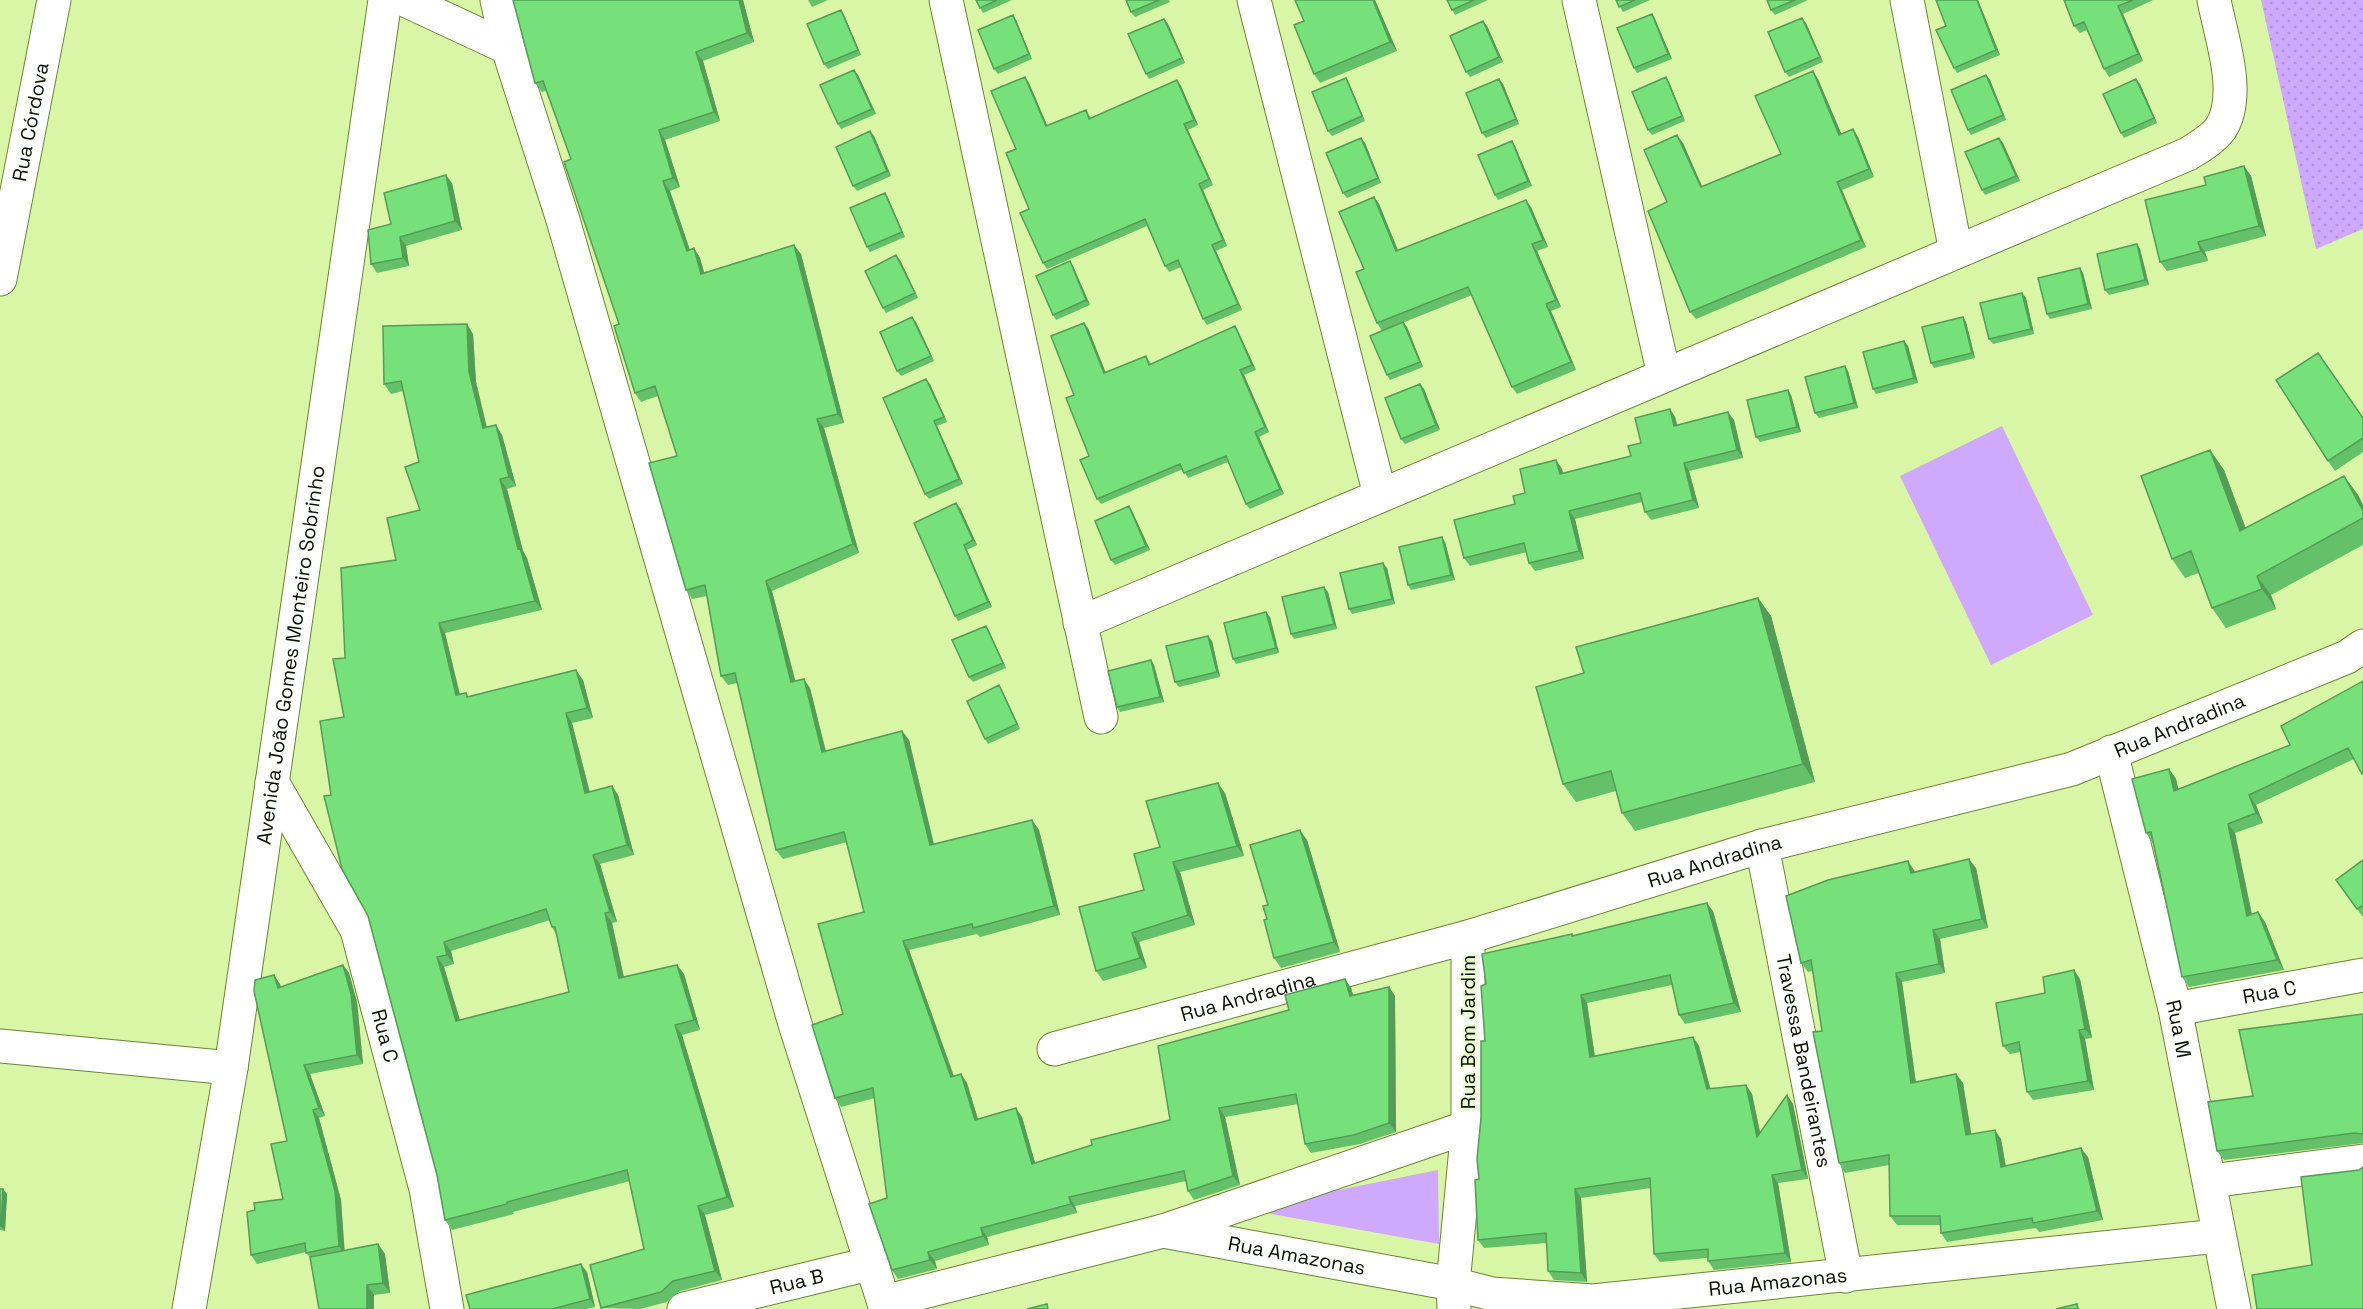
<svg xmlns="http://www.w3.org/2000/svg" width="2363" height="1309" viewBox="0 0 2363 1309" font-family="'Space Grotesk',sans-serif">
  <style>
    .grass { fill: url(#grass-dots) }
    .green { fill: #cfa9fe }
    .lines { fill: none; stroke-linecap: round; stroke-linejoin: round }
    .minor-casing { stroke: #6b8437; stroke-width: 35 }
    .secondary-casing { stroke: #6b8437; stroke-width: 35 }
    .minor { stroke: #fff; stroke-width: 33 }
    .secondary { stroke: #fff; stroke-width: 33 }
    .wall { fill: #65c169; fill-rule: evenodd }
    .shaded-wall { fill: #539d55 }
    .building { fill: #76e07a; stroke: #539d55; stroke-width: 1.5; fill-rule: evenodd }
    .labels { text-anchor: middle; stroke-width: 4.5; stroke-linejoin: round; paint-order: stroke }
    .street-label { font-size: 20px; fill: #091200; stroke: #edffcf }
  </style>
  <defs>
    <pattern id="grass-dots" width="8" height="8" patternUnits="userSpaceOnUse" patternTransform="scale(1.5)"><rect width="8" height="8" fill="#cfa9fe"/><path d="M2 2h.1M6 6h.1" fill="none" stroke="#b090d8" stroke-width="1.8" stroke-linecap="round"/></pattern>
  </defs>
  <rect width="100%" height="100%" fill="#d9f6a6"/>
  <!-- grass -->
  <path class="grass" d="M2261,0H2363V229L2316,249Z"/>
  <!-- green -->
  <path class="green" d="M2002,426L2093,615L1991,665L1900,476Z
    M1438,1170L1439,1244L1244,1209Z"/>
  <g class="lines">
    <defs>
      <g id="minor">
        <path d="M946,0L1101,717"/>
        <path d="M1254,0L1380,495"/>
        <path d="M1579,0L1664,375"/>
        <path d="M1907,0L1956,252"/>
        <path id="s1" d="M0,279L54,0"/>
        <path d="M1080,623L2188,154C2199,147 2213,139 2221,128C2242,94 2221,37 2214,0"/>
        <path id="s2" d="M2111,752L2175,1009L2234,1309"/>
        <path id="s3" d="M272,782L357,930L426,1189L447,1309"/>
        <path id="s4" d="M1762,846L1846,1276"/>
        <path id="s5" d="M2175,1009L2363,975"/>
        <path d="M0,1046L231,1068"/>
        <path id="s6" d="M1054,1049L1468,937L1762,846L2072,769L2347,657L2363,646"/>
        <path d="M2211,1181L2363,1161"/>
        <path id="s7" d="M1163,1231L1453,1284L1492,1294L1593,1301L2218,1236"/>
        <path d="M884,1302L1163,1231L1468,1127"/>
        <path id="s8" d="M189,1309L231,1068L385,0"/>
        <path id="s9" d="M684,1309L873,1263"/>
        <path d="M1454,1309L1453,1284L1468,1127V937"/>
      </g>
      <path id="secondary" d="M405,0L508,48
        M497,0L508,48L563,220L795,1024L886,1309"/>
    </defs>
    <!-- minor casing -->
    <use href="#minor" class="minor-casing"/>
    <!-- secondary casing -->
    <use href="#secondary" class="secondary-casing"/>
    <!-- minor -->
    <use href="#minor" class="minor"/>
    <!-- secondary -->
    <use href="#secondary" class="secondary"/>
  </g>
  <!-- wall -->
  <path class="wall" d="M743,0L754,42L703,61L720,121L665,140L680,187L670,191L690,250L694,248L700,258L704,272L801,254L844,423L824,428L859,553L772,591L795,681L810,688L826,751L902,731L909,740L934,844L1032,820L1039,830L1060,915L980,937L977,934L909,950L954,1076L961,1074L967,1083L978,1119L1022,1117L1035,1163L1170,1120L1289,1010L1345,979L1351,988L1353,995L1389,987L1395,996L1396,1132L1360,1144L1311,1153L1305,1144L1298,1104L1225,1117L1240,1185L1194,1200L1188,1191L1186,1181L1075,1206L1077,1213L987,1237L989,1245L935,1261L937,1269L898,1279L892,1270L887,1198L875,1098L841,1107L835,1098L843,1014L864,912L847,842L783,859L776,850L737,683L728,685L721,676L707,596L692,599L686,590L677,456L658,396L641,402L635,393L619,324L571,159L546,91L542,92L535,83Z
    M808,0H828L812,7Z
    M976,0H1012L983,13Z
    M1126,0H1169L1170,2L1135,17L1131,12Z
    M1375,0L1397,51L1320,83L1314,74L1304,21Z
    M1447,0H1488L1455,15Z
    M1616,0H1650L1623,12Z
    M1767,0H1808L1775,15L1771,10Z
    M1936,0H1978L2000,55L1957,73L1954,68L1946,26Z
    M2064,0H2153L2123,14L2143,61L2109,77L2104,69L2087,30L2080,33L2074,26Z
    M1652,14L1655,19L1672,59L1637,73L1634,68Z
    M844,15L861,55L828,69L824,64Z
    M1164,19L1168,24L1185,63L1149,79L1146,74Z
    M1016,20L1032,59L998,74L994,69Z
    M1806,23L1823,62L1789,77L1785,72Z
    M1487,26L1503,62L1470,77L1466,72Z
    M854,70L858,75L876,114L841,129L838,124Z
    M1986,75L1990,80L2006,120L1971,135L1968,130Z
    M1025,77L1029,83L1047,125L1086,110L1091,118L1177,80L1181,86L1198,125L1188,130L1213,185L1203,190L1227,246L1216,251L1242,310L1207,325L1203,319L1181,267L1169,272L1165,266L1147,226L1047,269L1043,263L1029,209L1016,149Z
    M1666,77L1669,82L1685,121L1652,135L1648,130Z
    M1499,79L1503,84L1519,124L1486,138L1482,133Z
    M1818,79L1841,134L1853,129L1858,137L1874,177L1842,190L1866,247L1696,319L1690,312L1667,202L1683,143L1702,187L1781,154Z
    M1349,83L1365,121L1332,136L1328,131Z
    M2140,84L2157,123L2124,138L2121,133Z
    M870,131L874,136L891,176L857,191L853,186Z
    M1361,138L1365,143L1381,183L1347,198L1343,193Z
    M1999,138L2003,143L2020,181L1985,195L1982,190Z
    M1515,146L1532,186L1498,200L1495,195Z
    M2244,166L2251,176L2266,236L2205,252L2208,261L2167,271L2160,262L2206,185Z
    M452,183L462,230L406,246L409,266L377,273L371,264L391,224Z
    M885,193L888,198L905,237L870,252L867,247Z
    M1374,197L1379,204L1398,250L1531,207L1548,247L1537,251L1561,307L1551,311L1576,370L1517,394L1512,387L1472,295L1382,331L1377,323L1364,269Z
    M2137,244L2140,249L2149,285L2109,295L2105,290Z
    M900,260L918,298L886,313L883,308Z
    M1073,266L1090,305L1056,320L1053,315Z
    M2080,268L2083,273L2092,309L2050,319L2047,314Z
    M2022,293L2026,298L2034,334L1993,344L1989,339Z
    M1963,317L1966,322L1975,358L1934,368L1931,363Z
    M916,322L934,361L901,376L897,371Z
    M1403,322L1407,327L1423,367L1390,380L1387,375Z
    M1235,326L1238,331L1256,370L1244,375L1269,432L1259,437L1284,494L1250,509L1246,504L1228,462L1188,478L1183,469L1101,504L1097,499L1089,456L1074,395L1088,328L1105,373L1146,356L1151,364Z
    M473,334L476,382L487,427L502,435L516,486L507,489L523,551L527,558L542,610L445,633L460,694L466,693L469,697L583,680L593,718L572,723L590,792L612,786L618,795L634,855L600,864L617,922L612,923L624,977L677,965L684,974L700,1030L682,1035L734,1207L705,1215L722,1280L680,1291L667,1302L640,1309L601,1308L644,1249L630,1181L513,1212L514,1214L452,1230L445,1220L437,1175L368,916L331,795L344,717L345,658L396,560L420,510L419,462L403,391L391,394L384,384ZM550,920L552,927L556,934L569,992L460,1020L444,967L454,964L451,951Z
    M1904,341L1908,346L1918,383L1876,394L1873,389Z
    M1848,371L1858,408L1819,418L1815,413Z
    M930,384L947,422L937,426L963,484L929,499L925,494Z
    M1420,384L1424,389L1440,430L1405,444L1401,439Z
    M1791,395L1801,432L1760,442L1756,437Z
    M1670,409L1675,417L1677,425L1734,420L1743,458L1689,471L1699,508L1651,520L1645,512L1642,502L1575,519L1584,559L1535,571L1529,563L1527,552L1470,566L1464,558L1556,460L1562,469L1563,473L1631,456L1641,443Z
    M2363,418V452L2335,471L2328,461Z
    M2210,450L2224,470L2245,528L2344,476L2358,495L2363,505V545L2271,595L2276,609L2226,628L2212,608L2199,573L2185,578L2172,559Z
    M1129,506L1132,511L1150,550L1115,565L1111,560Z
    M960,508L977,545L967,550L992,607L958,621L955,616Z
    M1445,542L1455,580L1411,590L1408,585Z
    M1387,568L1395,604L1352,614L1349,609Z
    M1328,592L1337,629L1294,639L1291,634Z
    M1758,598L1771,616L1815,782L1635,831L1622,813L1616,791L1576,802L1563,784L1584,673Z
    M1270,617L1279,653L1236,664L1233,659Z
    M986,626L989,631L1006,668L973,682L969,677Z
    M1212,641L1220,677L1179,687L1175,682Z
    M1151,660L1154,665L1164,702L1120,712L1117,707Z
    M2363,681V775L2354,759L2256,805L2263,823L2235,833L2252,914L2258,912L2265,922L2284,970L2189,987L2182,977L2153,843L2146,833L2169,769L2176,779L2178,789L2290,745Z
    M1002,690L1020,729L988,744L985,739Z
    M1225,793L1244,856L1180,872L1195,925L1139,942L1147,968L1103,981L1096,971L1144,890L1160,847Z
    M1307,840L1340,952L1281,968L1274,958L1267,919L1268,905Z
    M2363,860V917L2342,889Z
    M1976,868L1988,928L1940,939L1945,973L1902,982L1916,1082L1956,1074L1963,1083L1971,1134L2001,1139L2006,1166L2088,1157L2103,1220L2039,1232L2036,1228L1947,1242L1941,1233L1940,1225H1897L1890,1216L1889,1165L1845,1173L1839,1163L1822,1031L1813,971L1808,972L1801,963L1914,870L1915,872Z
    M1713,911L1741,1012L1685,1024L1679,1015L1672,985L1587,1003L1595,1056L1693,1037L1699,1046L1710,1089L1746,1085L1752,1094L1760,1133L1787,1095L1793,1104L1808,1179L1778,1183L1791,1262L1714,1270L1708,1261V1258L1660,1262L1654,1254L1651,1188L1581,1198L1587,1282L1554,1280L1548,1271L1547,1243L1484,1248L1478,1240L1481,1118L1485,1041L1572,934L1574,936Z
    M343,965L349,973L357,1002L363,1064L310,1074L325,1116L319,1118L341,1200L344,1251L378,1244L385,1254L390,1293L374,1295V1309H319L310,1258L306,1252L257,1264L251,1255L255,1210L283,1199L287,1141L274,975L281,987Z
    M2080,979L2092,1038L2085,1039L2094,1090L2033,1100L2027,1092L2021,1052L2010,1054L2003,1046L2045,993Z
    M2363,1014V1143L2224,1160L2217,1151L2253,1096Z
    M0,1189L7,1194L5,1231L0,1230Z
    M587,1272L595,1307L586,1309H470Z"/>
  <!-- shaded-wall -->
  <path class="shaded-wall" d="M739,0H743L754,42L747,33Z
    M1373,0H1375L1397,51L1390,42Z
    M1977,0H1978L2000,55L1996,50Z
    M2118,6L2123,14L2143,61L2138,54Z
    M841,10L844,15L861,55L858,50Z
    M1652,14L1655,19L1672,59L1668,54Z
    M1013,15L1016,20L1032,59L1029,54Z
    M1802,18L1806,23L1823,62L1820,57Z
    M1164,19L1168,24L1185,63L1182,58Z
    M1483,21L1487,26L1503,62L1499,57Z
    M696,52L703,61L720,121L714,112Z
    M854,70L858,75L876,114L872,109Z
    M1813,71L1818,79L1845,142L1839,135Z
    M1986,75L1990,80L2006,120L2003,115Z
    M1025,77L1029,83L1050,132L1046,126Z
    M1666,77L1669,82L1685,121L1682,116Z
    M1346,78L1349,83L1365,121L1362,116Z
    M1499,79L1503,84L1519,124L1516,119Z
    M2136,79L2140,84L2157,123L2154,118Z
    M1177,80L1181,86L1198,125L1194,120Z
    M1184,124L1188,130L1213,185L1209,179Z
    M1853,129L1858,137L1874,177L1869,169Z
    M659,130L665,140L680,187L673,178Z
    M870,131L874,136L891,176L887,171Z
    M1677,135L1683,143L1706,195L1701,187Z
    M1361,138L1365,143L1381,183L1378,178Z
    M1999,138L2003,143L2020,181L2016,176Z
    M1512,141L1515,146L1532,186L1528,181Z
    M2244,166L2251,176L2266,236L2259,226Z
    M446,175L452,183L462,230L455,221Z
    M663,181L670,191L693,260L687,251Z
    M1837,182L1842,190L1866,247L1861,240Z
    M1199,184L1203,190L1227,246L1223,240Z
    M885,193L888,198L905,237L902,232Z
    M1374,197L1379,204L1401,258L1396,251Z
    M1526,200L1531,207L1548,247L1543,240Z
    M400,237L406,246L409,266L403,258Z
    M2198,242L2205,252L2208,261L2201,251Z
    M1532,244L1537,251L1561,307L1556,300Z
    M2137,244L2140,249L2149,285L2145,280Z
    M794,245L801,254L844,423L838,414Z
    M1212,245L1216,251L1242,310L1238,304Z
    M694,248L700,258L707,283L701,274Z
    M896,255L900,260L918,298L915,293Z
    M1070,261L1073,266L1090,305L1086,300Z
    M2080,268L2083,273L2092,309L2088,304Z
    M2022,293L2026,298L2034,334L2031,329Z
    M1546,304L1551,311L1576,370L1571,362Z
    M912,317L916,322L934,361L931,356Z
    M1963,317L1966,322L1975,358L1972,353Z
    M1403,322L1407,327L1423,367L1420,362Z
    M1084,323L1088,328L1108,378L1104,373Z
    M467,324L473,334L476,382L489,438L483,428L469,372Z
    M1235,326L1238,331L1256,370L1252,365Z
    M1904,341L1908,346L1918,383L1914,378Z
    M1845,366L1848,371L1858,408L1854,403Z
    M1240,370L1244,375L1269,432L1265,427Z
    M926,379L930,384L947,422L944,417Z
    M1420,384L1424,389L1440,430L1436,425Z
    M1788,390L1791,395L1801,432L1797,427Z
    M1670,409L1675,417L1680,434L1674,426Z
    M1728,412L1734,420L1743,458L1737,450Z
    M817,419L824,428L859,553L853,544Z
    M934,421L937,426L963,484L959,479Z
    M496,425L502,435L516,486L509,477Z
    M1255,432L1259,437L1284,494L1280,489Z
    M2210,450L2224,470L2254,550L2240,531Z
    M1556,460L1562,469L1565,482L1560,474Z
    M1684,463L1689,471L1699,508L1693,500Z
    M2344,476L2358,495L2363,505V511Z
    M500,479L507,489L523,551L527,558L542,610L535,601L518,549Z
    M956,503L960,508L977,545L973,540Z
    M1129,506L1132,511L1150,550L1146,546Z
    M1569,511L1575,519L1584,559L1579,551Z
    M1442,537L1445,542L1455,580L1451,575Z
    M964,545L967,550L992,607L988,602Z
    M1383,563L1387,568L1395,604L1392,599Z
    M2257,576L2271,595L2276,609L2262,589Z
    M766,581L772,591L798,691L791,682Z
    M1324,587L1328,592L1337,629L1334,624Z
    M1758,598L1771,616L1815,782L1803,764Z
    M1266,612L1270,617L1279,653L1276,648Z
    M439,623L445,633L462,705L456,695Z
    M986,626L989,631L1006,668L1003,663Z
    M1208,636L1212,641L1220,677L1217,672Z
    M1151,660L1154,665L1164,702L1160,697Z
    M576,670L583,680L593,718L587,708Z
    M804,679L810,688L828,761L822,752Z
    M999,685L1002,690L1020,729L1017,724Z
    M566,713L572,723L592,802L585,793Z
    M902,731L909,740L936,854L930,845Z
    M2169,769L2176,779L2181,801L2174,791Z
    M1218,783L1225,793L1244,856L1237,846Z
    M612,786L618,795L634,855L627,845Z
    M2249,795L2256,805L2263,823L2256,813Z
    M1032,820L1039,830L1060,915L1054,906Z
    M2228,824L2235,833L2254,926L2247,916Z
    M1300,830L1307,840L1340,952L1334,942Z
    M593,855L600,864L617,922L610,912Z
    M1969,859L1976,868L1988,928L1982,919Z
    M1908,861L1914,870L1917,882L1911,873Z
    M1173,862L1180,872L1195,925L1188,915Z
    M1707,903L1713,911L1741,1012L1734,1003Z
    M2258,912L2265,922L2284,970L2277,960Z
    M605,913L612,923L626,988L619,978Z
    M1933,930L1940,939L1945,973L1939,964Z
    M1132,933L1139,942L1147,968L1140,958Z
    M903,941L909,950L957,1086L951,1077Z
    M444,942L451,951L454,964L447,955Z
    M437,957L444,967L463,1031L456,1021Z
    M343,965L349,973L357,1002L363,1064L357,1055Z
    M677,965L684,974L700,1030L694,1020Z
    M2074,970L2080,979L2092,1038L2085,1029Z
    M1896,973L1902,982L1917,1092L1911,1083Z
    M274,975L280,984L284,996L278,988Z
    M1345,979L1351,988L1356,1005L1350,996Z
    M1389,987L1395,996L1396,1132L1389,1123Z
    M1581,995L1587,1003L1596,1066L1590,1057Z
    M675,1025L682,1035L734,1207L727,1197Z
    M2079,1030L2085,1039L2094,1090L2088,1081Z
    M1693,1037L1699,1046L1713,1098L1707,1089Z
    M304,1065L310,1074L325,1116L319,1108Z
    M961,1074L967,1083L981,1130L975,1120Z
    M1956,1074L1963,1083L1973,1144L1966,1135Z
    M1746,1085L1752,1094L1763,1146L1757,1137Z
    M1787,1095L1793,1104L1808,1179L1802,1170Z
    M1016,1108L1022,1117L1038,1173L1032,1164Z
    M1219,1108L1225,1117L1240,1185L1233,1176Z
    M313,1110L319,1118L341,1200L345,1255L339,1246Z
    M1995,1130L2001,1139L2007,1176L2001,1167Z
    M2081,1148L2088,1157L2103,1220L2097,1211Z
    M1772,1175L1778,1183L1791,1262L1785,1253Z
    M3,1189L7,1194L5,1231L1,1226Z
    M1575,1189L1581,1198L1587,1282L1581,1273Z
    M1069,1197L1075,1206L1077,1213L1071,1204Z
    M698,1206L705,1215L722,1280L715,1271Z
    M981,1228L987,1237L989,1245L983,1236Z
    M378,1244L385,1254L390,1293L383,1283Z
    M928,1252L935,1261L937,1269L930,1260Z
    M581,1264L587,1272L595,1307L590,1299Z
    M367,1285L374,1295V1309H367Z"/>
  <!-- building -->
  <path class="building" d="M513,0H739L747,33L696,52L714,112L659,130L673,178L663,181L687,251L694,248L701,274L794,245L838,414L817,419L853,544L766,581L791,682L804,679L822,752L902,731L930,845L1032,820L1054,906L973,928L972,924L903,941L951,1077L961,1074L975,1120L1016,1108L1032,1164L1092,1145L1091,1140L1170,1120L1158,1046L1289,1010L1285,995L1345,979L1350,996L1389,987V1123L1354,1135L1305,1144L1296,1094L1219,1108L1233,1176L1188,1191L1184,1171L1069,1197L1071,1204L981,1228L983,1236L928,1252L930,1260L892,1270L869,1204L887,1198L873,1088L835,1098L812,1025L843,1014L818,924L864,912L844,832L776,850L735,673L721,676L705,585L686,590L649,463L677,456L655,386L635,393L614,326L619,324L564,162L571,159L543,81L535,83Z
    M976,0H997L980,8Z
    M1126,0H1159L1131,12Z
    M1295,0H1373L1390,42L1314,74L1294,25L1304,21Z
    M1447,0H1474L1452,10Z
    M1616,0H1635L1619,7Z
    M1767,0H1795L1771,10Z
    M1936,0H1977L1996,50L1954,68L1936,30L1946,26Z
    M2064,0H2133L2118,6L2138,54L2104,69L2084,22L2074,26Z
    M841,10L858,50L824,64L807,24Z
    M1652,14L1668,54L1634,68L1617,28Z
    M1013,15L1029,54L994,69L978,30Z
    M1802,18L1820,57L1785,72L1768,32Z
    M1164,19L1182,58L1146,74L1128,34Z
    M1483,21L1499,57L1466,72L1450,36Z
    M854,70L872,109L838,124L820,85Z
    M1813,71L1839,135L1853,129L1869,169L1837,182L1861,240L1690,312L1648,211L1667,202L1644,150L1677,135L1701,187L1781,154L1755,96Z
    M1986,75L2003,115L1968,130L1951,90Z
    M1025,77L1046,126L1086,110L1089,119L1177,80L1194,120L1184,124L1209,179L1199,184L1223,240L1212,245L1238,304L1203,319L1178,260L1165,266L1145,219L1043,263L1020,213L1029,209L1006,153L1016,149L991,91Z
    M1666,77L1682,116L1648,130L1632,92Z
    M1346,78L1362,116L1328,131L1312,92Z
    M1499,79L1516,119L1482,133L1466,93Z
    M2136,79L2154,118L2121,133L2103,94Z
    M870,131L887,171L853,186L836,147Z
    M1361,138L1378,178L1343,193L1326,153Z
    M1999,138L2016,176L1982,190L1965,152Z
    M1512,141L1528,181L1495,195L1478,155Z
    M2244,166L2259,226L2198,242L2201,251L2160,262L2145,200L2206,185L2204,177Z
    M446,175L455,221L400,237L403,258L371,264L368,230L391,224L384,193Z
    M885,193L902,232L867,247L850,208Z
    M1374,197L1396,251L1526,200L1543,240L1532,244L1556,300L1546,304L1571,362L1512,387L1468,287L1377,323L1356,272L1364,269L1339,212Z
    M2137,244L2145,280L2105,290L2097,254Z
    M896,255L915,293L883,308L865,271Z
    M1070,261L1086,300L1053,315L1036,276Z
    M2080,268L2088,304L2047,314L2038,278Z
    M2022,293L2031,329L1989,339L1980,303Z
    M912,317L931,356L897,371L880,332Z
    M1963,317L1972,353L1931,363L1922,327Z
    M1403,322L1420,362L1387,375L1370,336Z
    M1084,323L1104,373L1146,356L1149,365L1235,326L1252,365L1240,370L1265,427L1255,432L1280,489L1246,504L1226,456L1184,473L1180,464L1097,499L1080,460L1089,456L1066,398L1074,395L1051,336Z
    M467,324L469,372L483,428L496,425L509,477L500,479L518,549L520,548L535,601L439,623L456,695L466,693L467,697L576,670L587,708L566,713L585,793L612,786L627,845L593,855L610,912L605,913L619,978L677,965L694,1020L675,1025L727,1197L698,1206L715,1271L673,1281L661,1292L601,1308L590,1265L644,1249L627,1170L507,1202V1204L445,1220L437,1175L368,916L342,869L324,796L331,795L320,721L344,717L333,659L345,658L341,568L396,560L387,518L420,510L405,467L419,462L401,381L384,384L383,326ZM546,909L552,927H555L569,992L456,1021L437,957L447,955L444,942Z
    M1904,341L1914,378L1873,389L1863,352Z
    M2318,353L2363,418V438L2328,461L2276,380Z
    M1845,366L1854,403L1815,413L1805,377Z
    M926,379L944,417L934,421L959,479L925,494L883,398Z
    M1420,384L1436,425L1401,439L1385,398Z
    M1788,390L1797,427L1756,437L1747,400Z
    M1670,409L1674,426L1728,412L1737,450L1684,463L1693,500L1645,512L1640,493L1569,511L1579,551L1529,563L1524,543L1464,558L1454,520L1515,504L1513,496L1525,493L1520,469L1556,460L1560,474L1631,456L1628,446L1641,443L1635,418Z
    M2210,450L2240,531L2344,476L2363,511V518L2257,576L2262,589L2212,608L2191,551L2172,559L2141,476Z
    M956,503L973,540L964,545L988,602L955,616L914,523Z
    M1129,506L1146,546L1111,560L1095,521Z
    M1442,537L1451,575L1408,585L1399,547Z
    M1383,563L1392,599L1349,609L1340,573Z
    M1324,587L1334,624L1291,634L1282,597Z
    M1758,598L1803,764L1622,813L1611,771L1563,784L1536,687L1584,673L1576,647Z
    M1266,612L1276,648L1233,659L1224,623Z
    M986,626L1003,663L969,677L952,640Z
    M1208,636L1217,672L1175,682L1166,646Z
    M1151,660L1160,697L1117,707L1108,671Z
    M2363,681V773L2362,774L2348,748L2249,795L2256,813L2228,824L2247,916L2258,912L2277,960L2182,977L2151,832L2146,833L2132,779L2169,769L2174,791L2290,745L2281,726Z
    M999,685L1017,724L985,739L967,701Z
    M1218,783L1237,846L1173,862L1188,915L1132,933L1140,958L1096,971L1079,907L1144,890L1134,854L1160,847L1146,801Z
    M1300,830L1334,942L1274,958L1264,920L1267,919L1263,906L1268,905L1250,845Z
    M1969,859L1982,919L1933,930L1939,964L1896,973L1911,1083L1956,1074L1966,1135L1995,1130L2001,1167L2081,1148L2097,1211L2033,1223L2032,1218L1941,1233L1940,1216H1890L1889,1155L1839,1163L1813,1032L1822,1031L1811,960L1801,963L1786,896L1828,880L1908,861L1911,873Z
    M2363,860V905L2357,909L2336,880Z
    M1707,903L1734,1003L1679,1015L1670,975L1581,995L1590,1057L1693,1037L1707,1089L1746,1085L1757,1137L1787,1095L1802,1170L1772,1175L1785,1253L1708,1261V1249L1654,1254L1650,1178L1575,1189L1581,1273L1548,1271L1546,1233L1478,1240L1475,1180L1479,1179L1477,1159L1481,1118V1041H1485L1481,986L1486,984L1482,954L1572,934V936Z
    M343,965L351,994L357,1055L304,1065L319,1108L313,1110L335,1191L339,1246L306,1253L305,1243L251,1255L247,1212L255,1210L254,1203L283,1199L271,1144L287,1141L254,991L255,980L274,975L278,988Z
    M2074,970L2085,1029L2079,1030L2088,1081L2027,1092L2019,1042L2003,1046L1996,1003L2045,993L2043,977Z
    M2363,1014V1134L2354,1133L2217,1151L2208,1102L2253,1096L2239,1030Z
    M2363,1167V1309H2257L2252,1275L2312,1265L2301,1177L2359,1170Z
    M0,1189H3L1,1226H0Z
    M378,1244L383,1283L367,1285V1309H319L310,1257Z
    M581,1264L590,1299L552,1309H470L466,1295Z
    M1047,1304L1048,1309H1027Z
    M2077,1304L2078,1309H2056Z"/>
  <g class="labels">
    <!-- street labels -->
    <g class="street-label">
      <text dy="7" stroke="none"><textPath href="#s1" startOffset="160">Rua Córdova</textPath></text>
      <text dy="7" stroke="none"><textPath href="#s8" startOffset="662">Avenida João Gomes Monteiro Sobrinho</textPath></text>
      <text dy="7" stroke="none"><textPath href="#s6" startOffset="1172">Rua Andradina</textPath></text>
      <text dy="7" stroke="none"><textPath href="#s6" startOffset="687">Rua Andradina</textPath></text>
      <text dy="7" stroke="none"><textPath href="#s5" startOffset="96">Rua C</textPath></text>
      <text dy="7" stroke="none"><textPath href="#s6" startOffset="201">Rua Andradina</textPath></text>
      <text dy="7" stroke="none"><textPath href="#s2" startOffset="285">Rua M</textPath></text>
      <text transform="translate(1468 1032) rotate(-90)" y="7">Rua Bom Jardim</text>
      <text dy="7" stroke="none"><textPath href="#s3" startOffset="280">Rua C</textPath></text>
      <text dy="7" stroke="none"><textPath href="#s4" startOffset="219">Travessa Bandeirantes</textPath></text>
      <text dy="7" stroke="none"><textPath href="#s7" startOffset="136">Rua Amazonas</textPath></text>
      <text dy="7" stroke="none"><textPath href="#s9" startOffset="116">Rua B</textPath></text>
      <text dy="7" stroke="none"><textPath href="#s7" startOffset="622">Rua Amazonas</textPath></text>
    </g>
  </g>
</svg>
